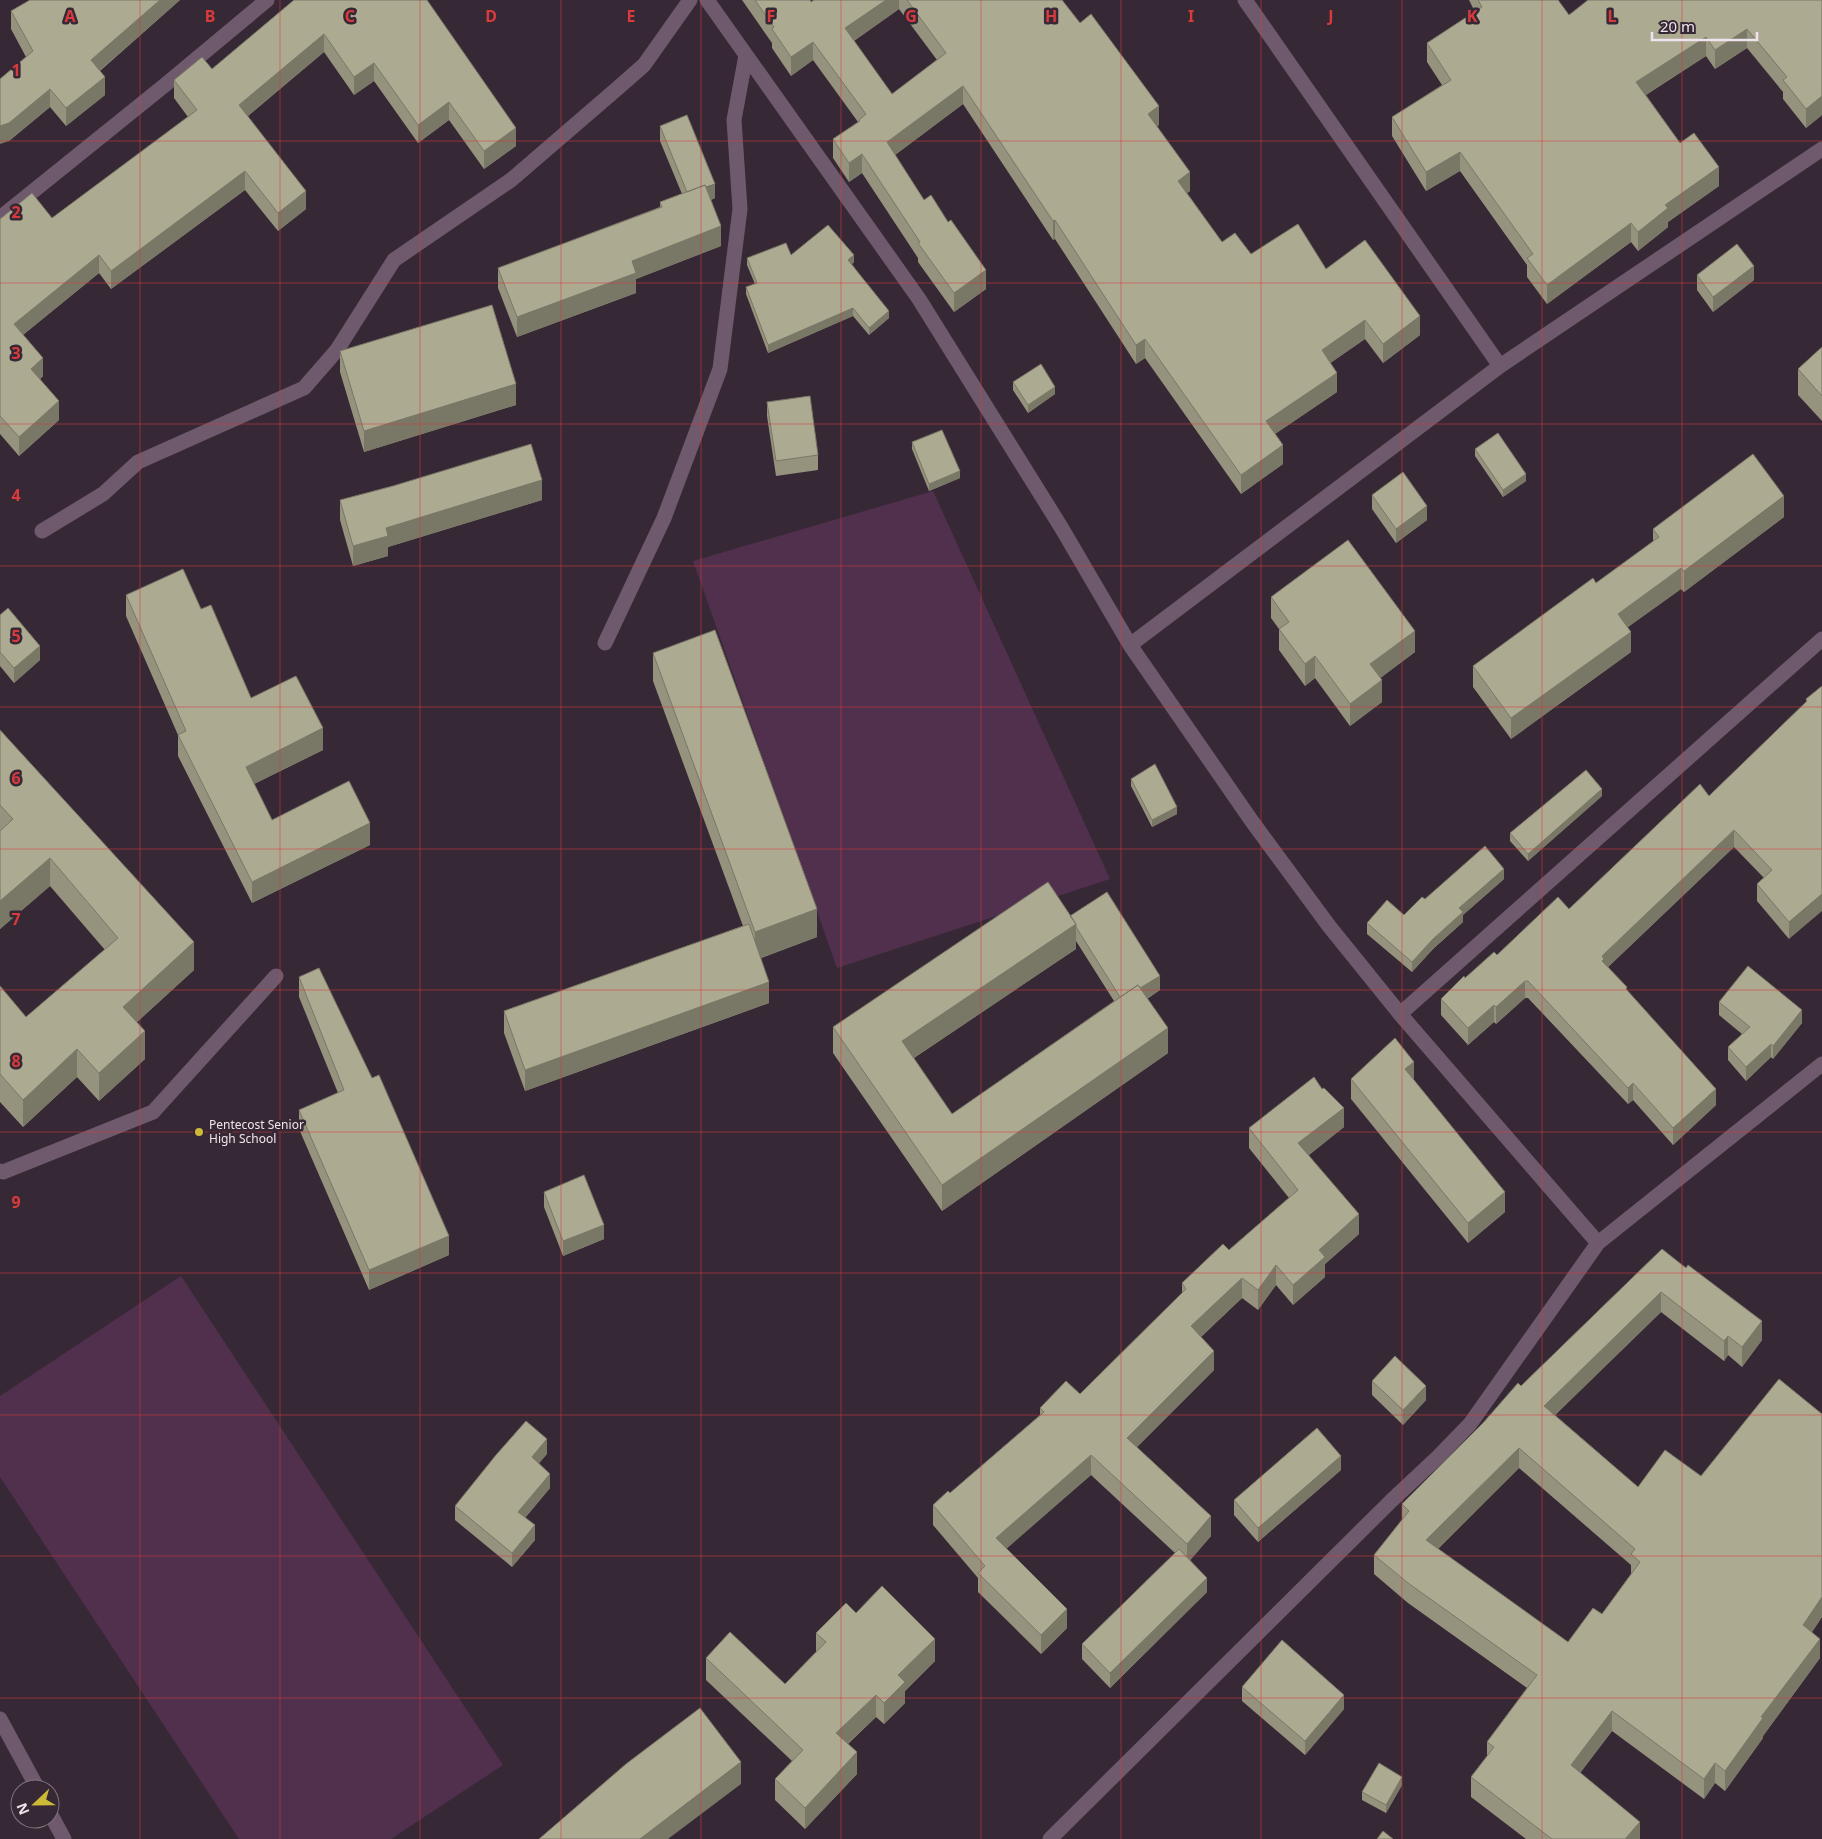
<svg xmlns="http://www.w3.org/2000/svg" width="1822" height="1839" viewBox="0 0 1822 1839" font-family="'Noto Sans',sans-serif">
  <style>
    .green { fill: #50304d }
    .lines { fill: none; stroke-linecap: round; stroke-linejoin: round }
    .minor { stroke: #6f5a6d; stroke-width: 15 }
    .wall { fill: #95927e; fill-rule: evenodd }
    .shaded-wall { fill: #797766 }
    .building { fill: #adaa92; stroke: #797766; fill-rule: evenodd }
    .grid { fill: none; stroke: #d83b3c; stroke-width: 1; stroke-opacity: 0.55 }
    .poi-dot { fill: #cdb938; stroke: #372835; stroke-width: 2 }
    .labels { text-anchor: middle; stroke-width: 5; stroke-linejoin: round; paint-order: stroke }
    .poi-label { font-size: 12px; fill: #efe4ed; stroke: #372835; text-anchor: start }
    .grid-label { font-size: 16px; text-anchor: middle; font-weight: bold; fill: #d83b3c; stroke: #372835; stroke-width: 5; stroke-linejoin: round; paint-order: stroke }
  </style>
  <rect width="100%" height="100%" fill="#372835"/>
  <!-- green -->
  <path class="green" d="M933,491L1110,879L837,968L693,561Z
    M181,1276L503,1765L391,1839H239L0,1477V1396Z"/>
  <g class="lines">
    <!-- minor -->
    <path class="minor" d="M707,0L919,299L1061,527L1130,645L1251,820L1329,926L1400,1014L1598,1243
      M1245,0L1500,366
      M0,218L165,85L267,0
      M42,531L103,494L138,462L304,388L337,350L394,260L511,180L619,87L644,65L690,0
      M605,643L664,518L720,369L740,209L734,120L746,55
      M1130,645L1500,366L1822,149
      M1400,1014L1822,639
      M0,1171L3,1172L153,1112L276,976
      M0,1719L38,1789
      M50,1813L64,1839
      M1050,1839L1391,1501L1438,1457L1470,1424L1598,1243L1822,1064"/>
  </g>
  <!-- wall -->
  <path class="wall" d="M30,0H180L100,71L105,95L66,126L50,107L9,141L26,57L11,29V11Z
    M294,0L516,146L484,169L449,120L418,143L374,81L354,95L324,52L248,116L306,209L278,231L245,190L111,289L99,273L23,335L43,376L40,379L59,420L19,456L0,434V219L52,218L188,117L174,98V80L212,69Z
    M742,0H810L811,2L814,0H1062L1159,125L1157,126L1190,191L1187,193L1222,242L1251,254L1326,269L1420,335L1383,363L1365,339L1330,363L1337,392L1275,434L1283,464L1241,494L1145,358L1136,364L1055,239L1053,240L963,104L895,155L924,200L986,289L954,312L918,262V258L862,173L849,182L833,158V139L858,122L813,60L791,76L772,48V43ZM899,9L937,60L892,94L854,41Z
    M1469,0H1558L1569,15L1822,0V115L1806,128L1783,99V92L1747,48L1715,69L1706,56L1646,95L1680,143L1719,186L1668,222V227L1638,251L1631,242L1547,304L1527,277V265L1460,171L1426,191L1392,136V117L1442,85L1427,62V43L1475,12Z
    M660,126L715,198L711,200L721,246L636,279V293L517,337L498,288V268L660,207V202L682,194L660,141Z
    M791,255L854,262L852,264L889,318L869,335L853,316L768,353L746,294V287L755,284L747,265V258Z
    M1697,275L1754,280L1713,312L1697,290Z
    M1822,347V421L1798,395V369Z
    M340,351L516,405L364,452L340,372Z
    M1013,382L1055,394L1028,413L1013,390Z
    M767,402L818,455V470L776,476L767,416Z
    M912,442L960,478L929,491L912,449Z
    M1475,449L1526,481L1503,497L1475,456Z
    M1372,495L1427,520L1396,543L1372,509Z
    M340,500H542L388,547V556L353,566L340,520Z
    M1784,517L1684,592L1681,589L1628,627L1631,652L1511,739L1473,687V666L1596,583L1653,542V529Z
    M126,595L201,609L251,698L323,750L254,784L272,820L370,845L252,903L178,756V735L126,616Z
    M1271,597L1415,652L1380,678L1382,702L1350,726L1315,678L1305,686L1279,650V629L1271,618Z
    M0,615L40,660L14,683L0,666Z
    M653,653L817,937L761,958L769,1003L525,1091L504,1033V1011L743,926L653,681Z
    M1822,686L1789,939L1757,901V884L1764,878L1734,847L1608,967L1716,1105L1673,1145L1633,1100L1628,1104L1528,998H1525L1496,1024L1494,1022L1468,1045L1441,1015V999L1465,978L1497,955L1569,909L1709,796L1806,703V699Z
    M0,730L194,970L137,1022L145,1059L99,1101L77,1077L23,1127L0,1102V986L26,1017L105,950L50,886L0,929Z
    M1131,779L1177,814L1152,827L1131,786Z
    M1602,796L1528,861L1510,841V833Z
    M1504,879L1463,915V922L1433,949L1412,972L1367,934V923L1404,915L1425,899Z
    M1070,916L1160,990L1147,999L1168,1053L942,1211L833,1053V1027ZM1076,941L1114,1001L952,1114L914,1058L1076,949Z
    M299,977L449,1255L369,1290L299,1129V1110L338,1093L299,997Z
    M1719,1002L1802,1023L1773,1059L1771,1057L1746,1081L1728,1060V1047L1742,1034L1719,1015Z
    M1351,1079L1414,1080L1505,1212L1468,1243L1351,1099Z
    M1344,1127L1309,1155L1359,1234L1325,1264V1277L1293,1305L1276,1285L1258,1310L1242,1298L1201,1337L1214,1370L1137,1447L1211,1536L1190,1560L1207,1592L1110,1688L1082,1659V1644L1175,1553L1091,1475L1006,1548L1067,1628L1041,1654L978,1592V1578L933,1525V1505L950,1493L1040,1415V1408L1080,1394L1182,1293V1283L1229,1250L1289,1198L1249,1148V1128Z
    M544,1192L604,1239L563,1256L544,1207Z
    M1662,1249L1762,1340L1742,1367L1728,1355L1724,1361L1661,1312L1555,1415L1638,1487L1822,1617L1812,1632L1820,1658L1763,1736V1738L1725,1791L1715,1783L1704,1799L1612,1731L1580,1773L1640,1839H1526L1471,1797V1777L1487,1757V1742L1527,1688L1408,1603L1374,1574V1555L1402,1520V1504L1521,1386ZM1519,1468L1631,1565V1574L1602,1614L1568,1642L1438,1549Z
    M1372,1381L1426,1400L1403,1425L1372,1395Z
    M547,1454L539,1463L550,1488L525,1518L535,1540L512,1567L455,1520V1506Z
    M1341,1470L1258,1542L1234,1515V1500Z
    M856,1613L935,1661L905,1691V1703L884,1724L876,1717L848,1744L857,1774L805,1829L775,1800V1779L792,1761L706,1680V1658L785,1684L816,1652V1633Z
    M1242,1687L1344,1709L1305,1755L1242,1701Z
    M1402,1785L1386,1813L1362,1800V1792Z"/>
  <!-- shaded-wall -->
  <path class="shaded-wall" d="M160,0H180L91,78V60Z
    M886,0H899V9L845,47V28Z
    M1747,29V48L1715,69V50Z
    M324,34V52L239,123V105Z
    M1706,37V56L1636,101V82Z
    M813,42V60L791,76V57Z
    M374,63V81L354,95V77Z
    M105,77V95L66,126V108Z
    M1822,83V115L1806,128V109Z
    M963,86V104L887,161V142Z
    M50,89V107L9,141L0,144V126Z
    M449,102V120L418,143V125Z
    M1159,106V125L1148,133V114Z
    M516,128V146L484,169V151Z
    M1460,152V171L1426,191V172Z
    M862,154V173L849,182V163Z
    M1719,167V186L1668,222V227L1638,251V232L1665,205Z
    M245,171V190L111,289V271Z
    M1190,172V191L1178,200V181Z
    M715,184V198L688,209V195Z
    M306,191V209L278,231V213Z
    M1055,220V239L1053,240V221Z
    M1631,223V242L1547,304V285Z
    M721,226V246L636,279V293L517,337V317L632,261Z
    M99,255V273L14,342V324Z
    M854,255V262L848,267V260Z
    M1754,266V280L1713,312V297Z
    M986,270V289L954,312V293Z
    M853,308V316L768,353V345Z
    M889,311V318L869,335V328Z
    M1420,316V335L1383,363V344Z
    M1365,320V339L1322,369V350Z
    M1145,339V358L1136,364V345Z
    M43,358V376L31,387V369Z
    M1337,373V392L1266,440V421Z
    M516,384V405L364,452V431Z
    M1055,387V394L1028,413V405Z
    M59,401V420L19,456V437Z
    M1283,445V464L1241,494V475Z
    M960,471V478L929,491V484Z
    M1526,474V481L1503,497V490Z
    M542,480V500L388,547V556L353,566V546L386,528Z
    M1784,496V517L1684,592V571Z
    M1427,506V520L1396,543V529Z
    M1681,568V589L1618,634V614Z
    M1415,631V652L1370,686V664Z
    M1631,632V652L1511,739V718Z
    M40,646V660L14,683V668Z
    M1315,656V678L1305,686V664Z
    M1382,680V702L1350,726V704Z
    M323,728V750L246,788V767Z
    M1602,789V796L1528,861V854Z
    M1177,807V814L1152,827V820Z
    M370,823V845L252,903V882Z
    M1734,830V847L1604,971L1602,956Z
    M50,858V886L0,929V901Z
    M1504,869V879L1463,915V922L1433,949L1412,972V962L1459,908Z
    M1822,894V911L1789,939V922Z
    M817,909V937L755,960V932Z
    M1076,924V949L902,1066V1041Z
    M194,942V970L123,1035V1007Z
    M1160,976V990L1122,1014V1000Z
    M1525,981V998L1496,1024V1007Z
    M769,982V1003L525,1091V1070Z
    M1494,1005V1022L1468,1045V1028Z
    M1802,1010V1023L1773,1059V1046Z
    M1168,1028V1053L942,1211V1185Z
    M145,1031V1059L99,1101V1073Z
    M1771,1044V1057L1746,1081V1067Z
    M77,1049V1077L23,1127V1100Z
    M1414,1062V1082L1405,1069Z
    M1633,1083V1100L1628,1104V1088Z
    M1716,1089V1105L1673,1145V1128Z
    M1344,1108V1127L1298,1163V1143Z
    M1505,1192V1212L1468,1243V1223Z
    M1359,1214V1234L1325,1264V1277L1293,1305V1285L1319,1250Z
    M604,1225V1239L563,1256V1241Z
    M449,1236V1255L369,1290V1270Z
    M1276,1265V1285L1258,1310V1290Z
    M1242,1278V1298L1191,1346V1326Z
    M1661,1292V1312L1544,1426V1406Z
    M1762,1321V1340L1742,1367V1347Z
    M1728,1336V1355L1724,1361V1341Z
    M1214,1351V1370L1127,1457V1438Z
    M1426,1386V1400L1403,1425V1410Z
    M547,1439V1454L532,1471V1457Z
    M1519,1448V1468L1426,1560V1540Z
    M1091,1455V1475L996,1558V1538Z
    M1341,1456V1470L1258,1542V1528Z
    M550,1474V1488L518,1526V1512Z
    M1211,1516V1536L1187,1564V1544Z
    M535,1525V1540L512,1567V1553Z
    M1207,1578V1592L1110,1688V1673Z
    M1822,1597V1617L1803,1645V1625Z
    M1067,1609V1628L1041,1654V1635Z
    M935,1639V1661L905,1691V1703L884,1724V1703L898,1675Z
    M1820,1639V1658L1763,1736V1738L1725,1791V1771L1761,1717Z
    M876,1695V1717L836,1754V1733Z
    M1344,1695V1709L1305,1755V1741Z
    M1612,1711V1731L1571,1785V1765Z
    M857,1752V1774L805,1829V1808Z
    M741,1762V1784L668,1839H640Z
    M1715,1763V1783L1704,1799V1779Z
    M1402,1777V1785L1386,1813V1805Z
    M1640,1822V1839H1625Z"/>
  <!-- building -->
  <path class="building" d="M30,0H160L91,60L105,77L66,108L50,89L9,123L0,126V79L33,51L11,11Z
    M294,0H427L516,128L484,151L449,102L418,125L374,63L354,77L324,34L239,105L306,191L278,213L245,171L111,271L99,255L14,324L43,358L31,369L59,401L19,437L0,416V219L32,193L52,218L197,110L174,80L202,57L212,69Z
    M755,0H810L811,2L814,0H886L845,28L892,94L946,53L907,0H1062L1080,23L1091,14L1159,106L1148,114L1190,172L1178,181L1222,242L1235,233L1251,254L1298,224L1326,269L1365,240L1420,316L1383,344L1365,320L1322,350L1337,373L1266,421L1283,445L1241,475L1145,339L1136,345L1055,220L1053,221L963,86L887,142L924,200L931,195L948,222L951,220L986,270L954,293L918,243L920,242L862,154L849,163L833,139L860,121L859,120L866,114L813,42L791,57L772,29L774,27Z
    M1478,0H1558L1569,15L1588,0H1822V96L1806,109L1783,80L1787,77L1747,29L1715,50L1706,37L1636,82L1680,143L1694,133L1719,167L1665,205L1668,208L1638,232L1631,223L1547,285L1527,258L1533,254L1460,152L1426,172L1392,117L1451,80L1427,43L1482,7Z
    M687,115L715,184L706,187L705,185L687,192L660,126Z
    M705,185L721,226L632,261L636,273L517,317L498,268L662,207L660,202Z
    M828,225L854,255L848,260L889,311L869,328L853,308L768,345L746,287L757,283L747,258L786,243L791,255Z
    M1737,244L1754,266L1713,297L1697,275Z
    M492,305L516,384L364,431L340,351Z
    M1822,347V396L1798,369Z
    M1041,364L1055,387L1028,405L1013,382Z
    M810,396L818,455L776,461L767,402Z
    M942,430L960,471L929,484L912,442Z
    M1498,433L1526,474L1503,490L1475,449Z
    M531,444L542,480L386,528L388,536L353,546L340,500L393,486Z
    M1753,454L1784,496L1684,571L1681,568L1618,614L1631,632L1511,718L1473,666L1593,578L1596,583L1659,537L1653,529Z
    M1403,472L1427,506L1396,529L1372,495Z
    M1348,540L1415,631L1370,664L1382,680L1350,704L1315,656L1305,664L1279,629L1289,622L1271,597Z
    M183,569L201,609L211,605L251,698L296,676L323,728L246,767L272,820L349,781L370,823L252,882L178,735L186,731L126,595Z
    M8,608L40,646L14,668L0,652V615Z
    M715,630L817,909L755,932L653,653Z
    M1822,686V894L1789,922L1757,884L1772,870L1734,830L1602,956L1604,959L1602,961L1627,987L1626,989L1716,1089L1673,1128L1633,1083L1628,1088L1528,981H1525L1496,1007L1494,1005L1468,1028L1441,999L1464,976L1465,978L1494,952L1497,955L1558,897L1569,909L1700,784L1709,796L1807,701L1806,699Z
    M0,730L194,942L123,1007L145,1031L99,1073L77,1049L23,1100L0,1074V986L26,1017L118,938L50,858L0,901V831L13,819L0,805Z
    M1155,764L1177,807L1152,820L1131,779Z
    M1586,770L1602,789L1528,854L1510,833Z
    M1485,846L1504,869L1459,908L1463,912L1433,939L1412,962L1367,923L1387,900L1404,915L1422,897L1425,899Z
    M1048,882L1076,924L902,1041L952,1114L1138,985L1168,1028L942,1185L833,1027Z
    M1107,892L1160,976L1140,988L1138,985L1120,997L1076,927V924L1070,916Z
    M749,924L769,982L525,1070L504,1011Z
    M1748,966L1802,1010L1773,1046L1771,1044L1746,1067L1728,1047L1750,1027L1719,1002Z
    M319,968L372,1078L379,1075L449,1236L369,1270L299,1110L344,1090L299,977Z
    M1395,1038L1414,1062L1405,1069L1505,1192L1468,1223L1351,1079Z
    M1314,1077L1322,1089L1324,1088L1344,1108L1298,1143L1359,1214L1319,1250L1325,1257L1293,1285L1276,1265L1258,1290L1242,1278L1191,1326L1214,1351L1127,1438L1211,1516L1187,1544L1091,1455L996,1538L1067,1609L1041,1635L978,1573L985,1566L933,1505L948,1491L950,1493L1044,1412L1040,1408L1066,1381L1080,1394L1186,1289L1182,1283L1223,1244L1229,1250L1298,1190L1249,1128Z
    M584,1175L604,1225L563,1241L544,1192Z
    M1662,1249L1686,1268L1688,1265L1762,1321L1742,1347L1728,1336L1724,1341L1661,1292L1544,1406L1638,1487L1665,1450L1701,1476L1779,1379L1822,1414V1597L1803,1625L1820,1639L1761,1717L1763,1718L1725,1771L1715,1763L1704,1779L1612,1711L1571,1765L1640,1822L1625,1839H1552L1471,1777L1494,1747L1487,1742L1537,1675L1408,1583L1374,1555L1409,1511L1402,1504L1483,1423L1518,1383L1521,1386ZM1519,1448L1635,1549L1631,1554L1640,1562L1602,1614L1593,1608L1568,1642L1426,1540Z
    M1395,1356L1426,1386L1403,1410L1372,1381Z
    M526,1421L547,1439L532,1457L550,1474L518,1512L535,1525L512,1553L455,1506L496,1455Z
    M1317,1428L1341,1456L1258,1528L1234,1500Z
    M1179,1549L1207,1578L1110,1673L1082,1644Z
    M882,1586L935,1639L898,1675L905,1682L884,1703L876,1695L836,1733L857,1752L805,1808L775,1779L803,1750L706,1658L730,1632L785,1684L826,1642L816,1633L846,1603L856,1613Z
    M1282,1640L1344,1695L1305,1741L1242,1687Z
    M700,1708L741,1762L640,1839H539L626,1764Z
    M1379,1763L1402,1777L1386,1805L1362,1792Z
    M1383,1831L1393,1839H1377Z"/>
  <!-- grid -->
  <path class="grid" d="M140,0V1839M280,0V1839M420,0V1839M561,0V1839M701,0V1839M841,0V1839M981,0V1839M1121,0V1839M1261,0V1839M1402,0V1839M1542,0V1839M1682,0V1839M0,141H1822M0,283H1822M0,424H1822M0,566H1822M0,707H1822M0,849H1822M0,990H1822M0,1132H1822M0,1273H1822M0,1415H1822M0,1556H1822M0,1698H1822"/>
  <!-- markers -->
  <circle class="poi-dot" cx="199" cy="1132" r="5"/>
  <g class="labels">
    <!-- poi labels -->
    <g class="poi-label">
      <text x="209" y="1129">Pentecost Senior<tspan x="209" dy="14">High School</tspan></text>
    </g>
  </g>
  <g class="grid-label">
    <text x="70" y="22">A</text>
    <text x="210" y="22">B</text>
    <text x="350" y="22">C</text>
    <text x="491" y="22">D</text>
    <text x="631" y="22">E</text>
    <text x="771" y="22">F</text>
    <text x="911" y="22">G</text>
    <text x="1051" y="22">H</text>
    <text x="1191" y="22">I</text>
    <text x="1331" y="22">J</text>
    <text x="1472" y="22">K</text>
    <text x="1612" y="22">L</text>
    <text x="16" y="76">1</text>
    <text x="16" y="218">2</text>
    <text x="16" y="359">3</text>
    <text x="16" y="501">4</text>
    <text x="16" y="642">5</text>
    <text x="16" y="784">6</text>
    <text x="16" y="925">7</text>
    <text x="16" y="1067">8</text>
    <text x="16" y="1208">9</text>
  </g>
  <!-- north arrow -->
  <g transform="translate(35 1804) rotate(248)"><circle r="24" fill="#372835" stroke="#81737f"/>
  <path d="M0-4L9 19L0 12L-9 19Z" fill="#cdb938"/>
  <text y="-8" font-size="14" font-weight="bold" text-anchor="middle" fill="#efe4ed">N</text>
  </g>
  <!-- scale -->
  <path d="M1652 32v8h105v-8" fill="none" stroke="#efe4ed" stroke-width="2.5"/>
  <text x="1660" y="32" font-size="15" fill="#efe4ed" stroke="#372835" stroke-width="4" paint-order="stroke">20 m</text>
</svg>
